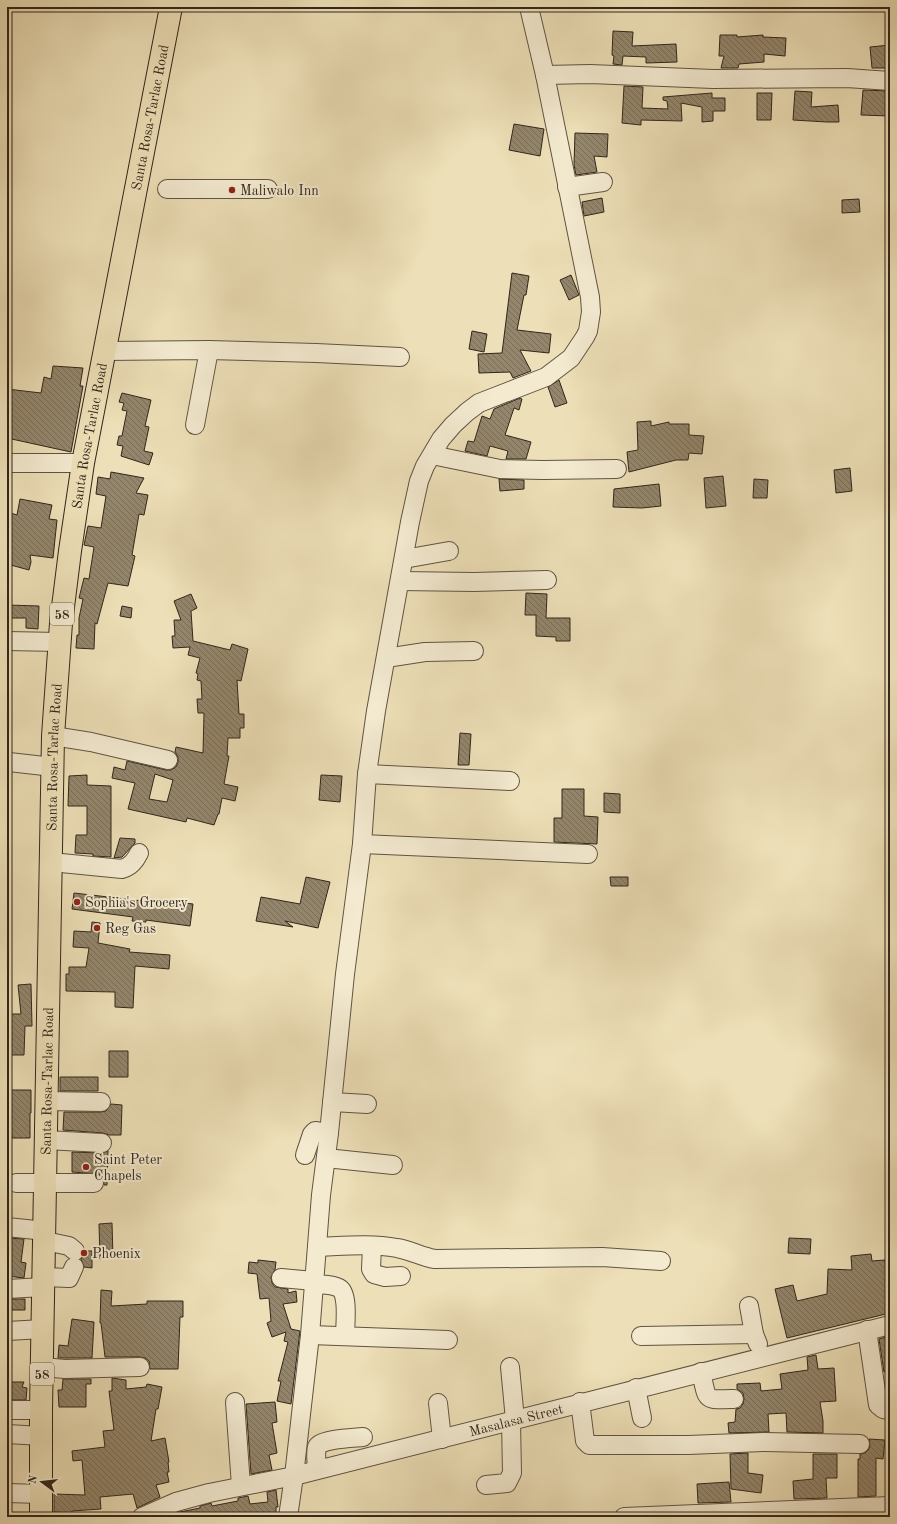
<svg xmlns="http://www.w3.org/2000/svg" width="897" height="1524" viewBox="0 0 897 1524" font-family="'Old Standard TT',serif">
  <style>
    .building { fill: url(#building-back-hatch); stroke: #31261b; fill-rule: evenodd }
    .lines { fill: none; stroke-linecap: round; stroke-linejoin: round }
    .minor-casing { stroke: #605442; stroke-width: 20 }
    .highway-casing { stroke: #31261b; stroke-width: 24 }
    .minor { stroke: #f3ead0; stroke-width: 18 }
    .highway { stroke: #eddfb7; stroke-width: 22 }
    .poi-dot { fill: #8f2418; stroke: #f3ead0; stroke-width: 1.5 }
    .labels { text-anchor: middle; stroke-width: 4; stroke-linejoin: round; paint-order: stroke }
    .shield { fill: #f3ead0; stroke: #6b6151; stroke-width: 1 }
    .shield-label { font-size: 13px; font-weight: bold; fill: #31261b }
    .street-label { font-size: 14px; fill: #31261b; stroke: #f3ead0 }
    .poi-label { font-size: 14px; fill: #31261b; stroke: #f3ead0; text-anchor: start }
  </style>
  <defs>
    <pattern id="building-back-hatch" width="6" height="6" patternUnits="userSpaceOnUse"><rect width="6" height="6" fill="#93866c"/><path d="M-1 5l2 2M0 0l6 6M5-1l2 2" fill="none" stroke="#796d58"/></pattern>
  </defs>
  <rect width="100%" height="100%" fill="#eddfb7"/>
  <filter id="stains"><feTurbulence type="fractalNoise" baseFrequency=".005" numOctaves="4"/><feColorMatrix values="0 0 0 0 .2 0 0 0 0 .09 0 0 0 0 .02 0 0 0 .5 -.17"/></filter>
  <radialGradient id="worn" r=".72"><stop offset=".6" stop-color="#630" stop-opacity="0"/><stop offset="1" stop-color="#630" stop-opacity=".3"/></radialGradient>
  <!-- building -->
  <path class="building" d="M613,31L633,32L632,46L676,44L677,62L646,63V57L623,56L622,65L613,64L614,56L612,55Z
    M720,35H737V37L763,35V37L786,38L785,56L764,54V62L739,64L738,68H721L724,56H719Z
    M890,45V68H872L870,47Z
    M624,86L643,87L642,108L668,109L667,101L663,100V97L712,93V98H725V111H713V121L702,122V107L681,103L682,121L641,120V125L622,123Z
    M863,90L890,91V116L861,115Z
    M795,91L812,92L811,107L838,105L839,122H827L793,120Z
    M757,93H772L771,120H757Z
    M514,124L544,129L540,156L509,150Z
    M575,133L608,134L607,157L594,156L597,172L576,175L574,165Z
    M602,198L604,212L584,216L582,202Z
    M859,199L860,212L842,213V200Z
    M512,273L529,276L526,295H524L517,330L551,334L549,353L520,350L531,371L513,378L510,372L479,373L478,354L502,353Z
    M571,275L579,295L569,300L560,280Z
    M472,331L487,334L484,352L469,349Z
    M53,366L83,368L80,386H83L71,452L7,438V389L41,393L44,377L51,379Z
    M559,380L567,403L555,407L548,387Z
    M122,393L151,400L145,426L149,427L144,451L153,453L149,465L121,456L123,446L117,445L119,436H122L127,411L122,410L124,403L119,402Z
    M520,398L522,399L519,410L514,408L505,435L531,442L526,459H506L508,451L490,446L487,456L465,451L468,441L474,442L482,416L490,419L494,409Z
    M651,421V426L669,422V424H689V435L704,436L702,454L689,453L688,460H676L629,472L627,452L638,450L637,422Z
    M850,468L852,491L836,493L834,470Z
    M111,472L144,478L136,493L148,495L144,515L139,514L132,555L135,556L128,586L108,583L97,624L95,623L94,649L76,648L77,635H79V618L83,599L79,598L84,578L89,579L94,547L84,545L88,526L101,528L106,496L96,494L98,477L110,479Z
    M723,476L726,506L706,508L704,478Z
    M499,479L524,480V489L500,491Z
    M754,479L768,480L767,498H753Z
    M659,484L661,506L642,508L613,507L614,489Z
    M20,499L52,505L49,519L57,520L53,558L30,555L31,562L29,570L7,564V545L10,533L7,532V512L17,515Z
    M526,593L547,594L546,618H570V641H556V637L536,636V615H525Z
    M191,594L197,608L191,611L193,641L230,650L232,644L248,649L241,681L237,680L239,714H244V728H240V738H228L227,756H229L224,784L238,787L235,801L222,798L219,814H218L214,825L187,818L186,822L128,809L135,783L112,778L114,767L125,770L127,761L166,770H171L176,767L178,762V757L175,752L176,747L203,753L204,713H198L197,699H202L201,681L197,680L198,674L196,673L200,658L188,655L190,647L173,648L172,636H175L174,620H181L174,601ZM155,774L173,780L167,802L149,799Z
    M7,605L39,606L38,629L26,628V618H7Z
    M122,606L132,608L131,618L120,616Z
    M460,733L471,734L469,765H458Z
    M87,775V785L111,786V857L93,856V854L75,853L76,835H87V806H68L69,776Z
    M321,775L342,776L340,802L319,800Z
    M562,789H584V816L598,817L597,844L554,842V818H562Z
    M604,793L620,794V813L604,812Z
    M120,838L135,839V843L122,857L114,858Z
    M306,877L330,882L318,928L285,921L293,927L256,921L261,897L300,904Z
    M610,877H628V886H611Z
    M74,893L151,902V899L193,904L190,926L146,920V922L132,921L133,917L72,909Z
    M92,922L100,923L98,943L130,949L129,952L170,955L169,969L135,966L133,1008L115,1007V992L66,991V974H69V967H86L89,948L73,947L74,931L91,932Z
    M31,984L32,1026H25L24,1055H7V1014H21L18,985Z
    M109,1051H128V1077H109Z
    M60,1077H98V1091H60Z
    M7,1090H31V1113H30V1138H12V1136H7Z
    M111,1104L122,1105L121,1135H109L103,1133L63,1130L64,1112H101L106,1111Z
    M108,1151L107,1185H104L103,1178L99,1174L72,1172V1152L101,1153Z
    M112,1223L113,1258L100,1259L99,1224Z
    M7,1238L24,1239L21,1262L26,1263L24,1278L7,1276Z
    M789,1238L811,1239L810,1254L788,1253Z
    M85,1251H92V1268L84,1267L81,1259L83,1257Z
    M871,1254L872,1261L885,1260L886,1268L890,1266V1313L787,1338L775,1289L793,1285L797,1301L827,1294L828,1269L852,1270L851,1256Z
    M258,1260L276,1262L275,1270L271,1277L272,1283L275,1287L288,1289V1293L296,1291L297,1302L283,1304L291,1329L300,1331L291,1404L277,1401L281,1381H278L288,1342L284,1341L286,1332L272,1337L267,1323L271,1321L269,1298L260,1299L257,1274L248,1273L249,1262L258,1263Z
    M101,1290L112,1291L111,1306L147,1304V1301H183V1317H180L178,1369H150L149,1361L145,1358L140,1357H105L101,1323H100Z
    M7,1299H25V1310H7Z
    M72,1319L94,1322L92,1358H58L59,1345L68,1346Z
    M890,1336V1371L884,1372L879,1339Z
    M816,1355L818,1369L834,1368L836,1401L820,1402L823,1421V1433L787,1432L786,1413L768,1414L769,1432L729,1433L728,1423L735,1422L736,1409L740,1408L743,1404L744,1399L743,1393L737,1389V1384L760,1383L761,1391L782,1389L780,1374L808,1370L807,1357Z
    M112,1378L126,1380V1389L146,1387L147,1384L162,1387L158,1409H156L151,1441L165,1438L169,1462H168L169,1472H167L169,1482L156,1485L160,1497L137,1508L133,1494L100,1497L101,1509L72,1511V1513L54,1512V1494L85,1495L82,1460L73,1461L72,1451L105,1447L103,1431L114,1430L109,1391H112Z
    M63,1379H91V1384H86V1407H59L58,1390H62Z
    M7,1382H24L22,1387L27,1388L26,1400H7Z
    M275,1402L277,1422L272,1423L277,1453L269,1455L272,1470L251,1474L246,1404Z
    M869,1439L885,1440L883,1459L876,1458V1496L858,1497V1459H860V1454L865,1453L869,1449L870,1445Z
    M748,1453V1473L763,1475L761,1493L731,1489L730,1454Z
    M813,1454H837V1478H826L827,1498L794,1499L793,1481L813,1479Z
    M729,1482L731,1502L698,1503L697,1484Z
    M276,1490L278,1507H276V1515L256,1517H175V1514L180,1512L200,1508V1506L211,1503L212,1506L238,1501V1498L248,1496L250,1504L268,1502L267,1492Z"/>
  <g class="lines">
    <defs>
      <g id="minor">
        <path d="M545,75L590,74L713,79L847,78L890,81"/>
        <path d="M567,187L603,182"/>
        <path d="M167,189H268"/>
        <path d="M105,351L209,350L316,353L400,357"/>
        <path d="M195,425L209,350"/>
        <path d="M432,455L500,469L543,470L617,469"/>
        <path d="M7,463H83"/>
        <path d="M404,559L449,551"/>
        <path d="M400,581L474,582L547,580"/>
        <path d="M7,641L59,642"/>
        <path d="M386,658L425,652L474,651"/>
        <path d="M53,736L91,742L168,760"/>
        <path d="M9,762L53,767"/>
        <path d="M367,774L510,781"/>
        <path d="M362,844L588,854"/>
        <path d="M51,862L122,869C131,866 135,861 139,853"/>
        <path d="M47,1101L101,1102"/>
        <path d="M332,1102L367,1104"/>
        <path d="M46,1140L102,1143"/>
        <path d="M305,1155L312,1134L315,1131L329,1133"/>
        <path d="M326,1158L393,1165"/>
        <path d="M16,1183H94"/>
        <path d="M7,1227L45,1231"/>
        <path d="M45,1241L69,1246L75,1251"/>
        <path d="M372,1246L371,1269L374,1274L385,1277L401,1276"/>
        <path d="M317,1247C343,1246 371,1243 397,1248C410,1250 422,1257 435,1259L602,1257L661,1261"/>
        <path d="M44,1277L69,1278L74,1267"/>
        <path d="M281,1278L314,1281"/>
        <path d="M314,1284C322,1285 332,1284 339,1288C349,1293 345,1325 345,1336"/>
        <path d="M7,1289L44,1287"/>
        <path d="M749,1306L754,1334L758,1344"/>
        <path d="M867,1330L878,1405L883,1409L890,1410"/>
        <path d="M7,1331L43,1329"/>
        <path d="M310,1335L448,1340"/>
        <path d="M641,1336L754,1334"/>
        <path d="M42,1367L65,1369L140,1367"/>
        <path d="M510,1367L515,1420"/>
        <path d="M701,1372C708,1401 703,1400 734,1399"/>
        <path d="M636,1388L642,1418"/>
        <path d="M235,1402L241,1486"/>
        <path d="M580,1402L585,1441L589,1445H688L764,1442L860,1444"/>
        <path d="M438,1403L442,1439"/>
        <path d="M7,1410H41"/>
        <path d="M7,1434L42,1436"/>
        <path d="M317,1470C317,1463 315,1454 317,1447C320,1439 354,1438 363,1437"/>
        <path d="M486,1485L507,1483L512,1473L511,1421"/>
        <path d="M7,1493L41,1494"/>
        <path id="s1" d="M142,1517L176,1502L209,1493L294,1476L890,1325"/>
        <path d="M288,1517L294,1476L310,1335L321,1195L329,1133L345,974L362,844L367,774L376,711L410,522L419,481L425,466L441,439L453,425L467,412L479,403L546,377L571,358L585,337L588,331L591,312L590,297L545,75L529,7"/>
        <path d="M624,1517L890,1506"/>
      </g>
      <g id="highway">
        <path id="s2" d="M41,1517V1410L53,736L61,623L70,551L83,463L171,7"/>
      </g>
    </defs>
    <!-- minor casing -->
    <use href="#minor" class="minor-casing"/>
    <!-- highway casing -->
    <use href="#highway" class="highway-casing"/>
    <!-- minor -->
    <use href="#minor" class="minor"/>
    <!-- highway -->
    <use href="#highway" class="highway"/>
  </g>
  <!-- markers -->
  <g class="poi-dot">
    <circle cx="232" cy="190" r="4"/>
    <circle cx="77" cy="902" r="4"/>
    <circle cx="97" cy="928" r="4"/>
    <circle cx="86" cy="1167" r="4"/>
    <circle cx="84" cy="1253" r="4"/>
  </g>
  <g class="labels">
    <!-- shield labels -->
    <g class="shield">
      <rect x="50" y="603" width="24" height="22" rx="3"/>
      <rect x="30" y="1363" width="24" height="22" rx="3"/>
    </g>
    <g class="shield-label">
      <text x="62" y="619">58</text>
      <text x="42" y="1379">58</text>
    </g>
    <!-- street labels -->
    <g class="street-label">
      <text dy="5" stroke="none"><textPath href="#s2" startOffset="1408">Santa Rosa-Tarlac Road</textPath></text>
      <text dy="5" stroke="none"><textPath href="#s2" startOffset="1084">Santa Rosa-Tarlac Road</textPath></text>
      <text dy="5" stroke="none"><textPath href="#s2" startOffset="760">Santa Rosa-Tarlac Road</textPath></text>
      <text dy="5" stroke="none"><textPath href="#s2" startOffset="436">Santa Rosa-Tarlac Road</textPath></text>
      <text dy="5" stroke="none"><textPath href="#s1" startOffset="387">Masalasa Street</textPath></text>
    </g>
    <!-- poi labels -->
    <g class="poi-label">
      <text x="240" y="195">Maliwalo Inn</text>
      <text x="85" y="907">Sophia's Grocery</text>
      <text x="105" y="933">Reg Gas</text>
      <text x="94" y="1164">Saint Peter<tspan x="94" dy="16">Chapels</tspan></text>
      <text x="92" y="1258">Phoenix</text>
    </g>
  </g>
  <!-- margin -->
  <rect width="897" height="1524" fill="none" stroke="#eddfb7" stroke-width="24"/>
  <rect x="8" y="8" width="881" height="1508" fill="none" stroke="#31261b" stroke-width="2"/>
  <rect x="12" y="12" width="873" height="1500" fill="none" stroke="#31261b"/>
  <!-- north arrow -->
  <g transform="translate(42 1482) rotate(285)" stroke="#f3ead0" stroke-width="3" paint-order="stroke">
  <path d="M0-3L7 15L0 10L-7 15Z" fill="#31261b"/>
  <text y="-6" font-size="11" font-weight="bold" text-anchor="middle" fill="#31261b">N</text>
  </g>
  <rect width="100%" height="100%" filter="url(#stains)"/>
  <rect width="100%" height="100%" fill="url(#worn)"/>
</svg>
